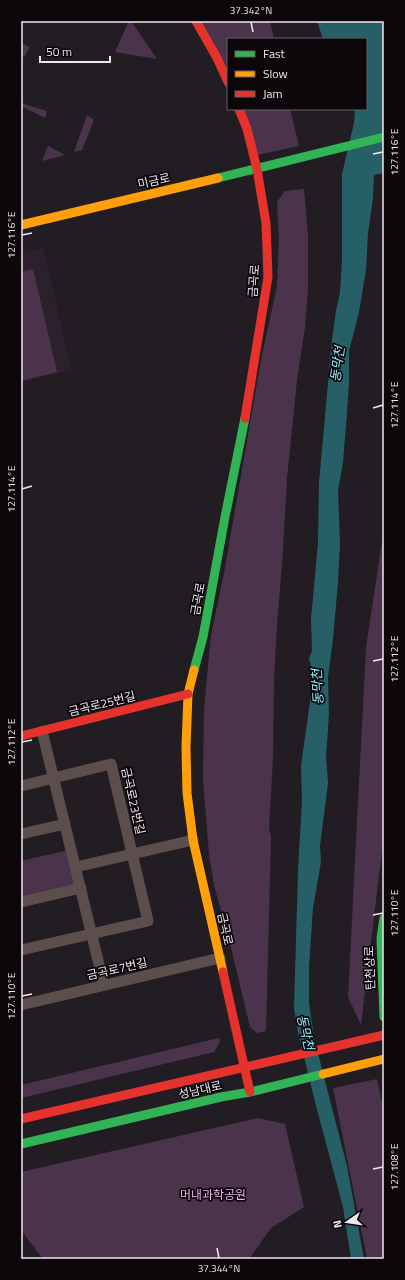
<svg xmlns="http://www.w3.org/2000/svg" width="405" height="1280" viewBox="0 0 405 1280" font-family="'Titillium Web','Noto Sans KR',sans-serif">
  <style>
    .built { fill: #2c202c }
    .green { fill: #4b344b }
    .water { fill: #275f66 }
    .lines { fill: none; stroke-linecap: round; stroke-linejoin: round }
    .street { stroke: #5b4e4c; stroke-width: 11 }
    .fast { stroke: #30b455; stroke-width: 9 }
    .slow { stroke: #ff9f0a; stroke-width: 9 }
    .jam { stroke: #e5322d; stroke-width: 9 }
    .ticks { fill: none; stroke: #efe8ee; stroke-width: 1.5 }
    .labels { text-anchor: middle; stroke-width: 3.5; stroke-linejoin: round; paint-order: stroke }
    .street-label { font-size: 12px; fill: #efe8ee; stroke: #0b070b }
    .park-label { font-size: 12px; fill: #e8b1e7; stroke: #0b070b }
    .water-label { font-size: 13px; font-style: italic; fill: #8ef0fc; stroke: #0b070b }
    .neatline { fill: none; stroke: #efe8ee; stroke-width: 1.5 }
    .ticks-label { font-size: 10px; text-anchor: middle; fill: #efe8ee }
  </style>
  <rect width="100%" height="100%" fill="#221d22"/>
  <!-- built -->
  <path class="built" d="M43,248L72,370L21,382V252Z"/>
  <!-- green -->
  <path class="green" d="M129,21H131L157,59L115,52Z
    M196,21H270L274,39H228V92L206,38Z
    M21,43L30,47L24,57L21,56Z
    M21,103L47,111L45,118L21,106Z
    M235,109H290L299,146L253,156Z
    M87,115L94,120L82,150L74,152Z
    M48,146L65,155L42,161Z
    M304,189L308,235V288L305,327L297,380L287,478L282,566L277,624L274,682L273,760L269,828L271,837L266,1031L257,1033L250,1027L228,935L214,885L209,855L203,778L204,709L211,635L224,573L261,360L277,286L279,239L277,202L285,191Z
    M33,269L57,372L21,381V272Z
    M384,520V834L361,1025L348,997L366,647L383,535Z
    M69,850L78,886L21,900V861Z
    M219,1038L220,1042L214,1052L21,1098V1085Z
    M377,1079L384,1112V1259H367L333,1088Z
    M258,1118L285,1124L304,1207L271,1228L249,1259H43L21,1230V1172Z"/>
  <!-- water -->
  <path class="water" d="M317,21H382L384,25V173L374,175L373,198L368,233L366,270L359,312L349,351V383L347,413L343,462L338,491L340,543L338,582L333,639L328,677L329,714L326,757L328,783L320,846L321,862L313,908L309,967V1003L314,1038L347,1166L364,1259H351L343,1207L315,1102L298,1032L294,1008L298,870L302,801L301,766L312,687V668L309,659L312,651L311,619L318,543L319,482L332,340L336,311L340,292L342,260V174L354,123L355,109H366V39H323Z"/>
  <g class="lines">
    <!-- street -->
    <path class="street" d="M42,731L104,985
      M21,786L111,764L148,921L21,950
      M21,834L65,824
      M76,867L193,840
      M21,902L81,888
      M21,1005L220,958"/>
    <!-- fast -->
    <path class="fast" d="M218,178L384,137
      M194,670L203,637L225,517L245,418
      M384,918L381,938L384,1017
      M21,1144L221,1097L250,1092L323,1074"/>
    <!-- slow -->
    <path class="slow" d="M21,225L218,178
      M194,670L188,694L186,747L187,793L193,840L223,972
      M323,1074L384,1059"/>
    <!-- jam -->
    <path class="jam" d="M196,21L217,58L228,82
      M239,109L247,129L257,169L266,223L268,277L245,418
      M21,736L188,694
      M223,972L250,1092
      M21,1119L384,1035"/>
  </g>
  <!-- ticks -->
  <path class="ticks" d="M251,22L253,32M373,154L383,152M22,235L32,233M373,408L383,405M22,489L32,486M373,661L383,659M22,742L32,740M373,915L383,913M22,996L32,994M373,1169L383,1167M217,1248L219,1258"/>
  <g class="labels">
    <!-- street labels -->
    <g class="street-label">
      <text transform="translate(154 181) rotate(-13)" y="4">미금로</text>
      <text transform="translate(254 281) rotate(-86)" y="4">금곡로</text>
      <text transform="translate(198 599) rotate(-80)" y="4">금곡로</text>
      <text transform="translate(102 704) rotate(-14)" y="4">금곡로25번길</text>
      <text transform="translate(133 801) rotate(77)" y="4">금곡로23번길</text>
      <text transform="translate(225 929) rotate(77)" y="4">금곡로</text>
      <text transform="translate(370 968) rotate(-92)" y="4">탄천상로</text>
      <text transform="translate(117 969) rotate(-13)" y="4">금곡로7번길</text>
      <text transform="translate(200 1090) rotate(-13)" y="4">성남대로</text>
    </g>
    <!-- park labels -->
    <g class="park-label">
      <text x="213" y="1199">머내과학공원</text>
    </g>
    <!-- water labels -->
    <g class="water-label">
      <text transform="translate(337 364) rotate(-82)" y="5">동막천</text>
      <text transform="translate(317 687) rotate(-93)" y="5">동막천</text>
      <text transform="translate(306 1032) rotate(77)" y="5">동막천</text>
    </g>
  </g>
  <!-- border -->
  <rect width="405" height="1280" fill="none" stroke="#0b070b" stroke-width="44"/>
  <!-- legend -->
  <rect x="227" y="38" width="140" height="72" fill="#0b070b" stroke="#666166"/>
  <rect x="235" y="51" width="20" height="6" fill="#30b455" stroke="#666166"/>
  <text x="263" y="58" font-size="12" fill="#efe8ee">Fast</text>
  <rect x="235" y="71" width="20" height="6" fill="#ff9f0a" stroke="#666166"/>
  <text x="263" y="78" font-size="12" fill="#efe8ee">Slow</text>
  <rect x="235" y="91" width="20" height="6" fill="#e5322d" stroke="#666166"/>
  <text x="263" y="98" font-size="12" fill="#efe8ee">Jam</text>
  <!-- north arrow -->
  <g transform="translate(347 1222) rotate(257)" stroke="#0b070b" stroke-width="3" paint-order="stroke">
  <path d="M0-3L7 15L0 10L-7 15Z" fill="#efe8ee"/>
  <text y="-6" font-size="11" font-weight="bold" text-anchor="middle" fill="#efe8ee">N</text>
  </g>
  <!-- scale -->
  <path d="M40 56v6h70v-6" fill="none" stroke="#efe8ee" stroke-width="2"/>
  <text x="46" y="56" font-size="12" fill="#efe8ee" stroke="#0b070b" stroke-width="3" paint-order="stroke">50 m</text>
  <rect x="22" y="22" width="361" height="1236" class="neatline"/>
  <g class="ticks-label">
    <text x="251" y="14">37.342°N</text>
    <text transform="translate(394 152) rotate(-90)" y="4">127.116°E</text>
    <text transform="translate(11 235) rotate(-90)" y="4">127.116°E</text>
    <text transform="translate(394 405) rotate(-90)" y="4">127.114°E</text>
    <text transform="translate(11 489) rotate(-90)" y="4">127.114°E</text>
    <text transform="translate(394 659) rotate(-90)" y="4">127.112°E</text>
    <text transform="translate(11 742) rotate(-90)" y="4">127.112°E</text>
    <text transform="translate(394 913) rotate(-90)" y="4">127.110°E</text>
    <text transform="translate(11 996) rotate(-90)" y="4">127.110°E</text>
    <text transform="translate(394 1167) rotate(-90)" y="4">127.108°E</text>
    <text x="219" y="1272">37.344°N</text>
  </g>
</svg>
